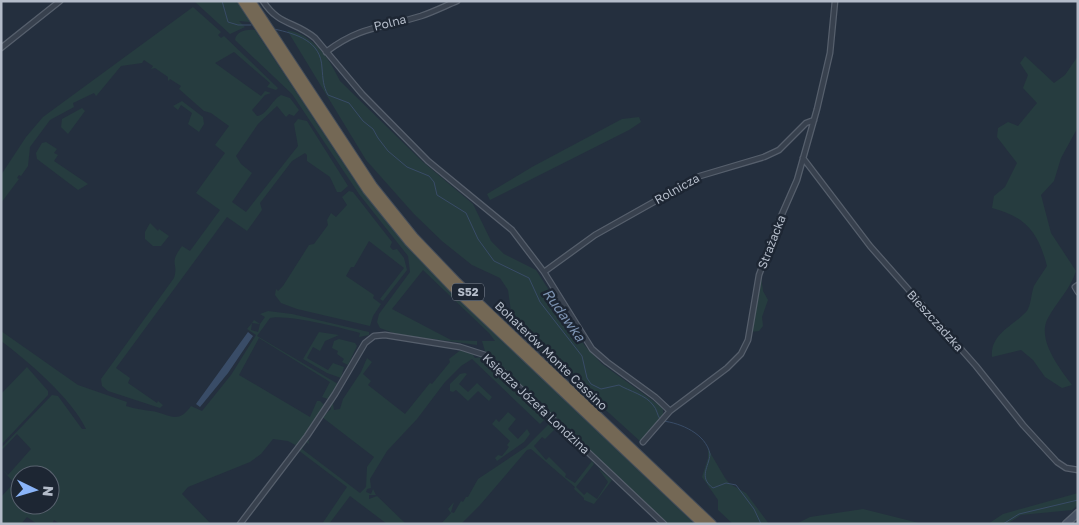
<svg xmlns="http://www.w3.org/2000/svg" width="1079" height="525" viewBox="0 0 1079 525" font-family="'Golos Text',sans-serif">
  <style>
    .green { fill: #263c3f; fill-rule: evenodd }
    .water { fill: #394c67 }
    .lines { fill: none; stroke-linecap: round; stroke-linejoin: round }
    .stream { stroke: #394c67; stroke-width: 1 }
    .street-casing { stroke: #565f6c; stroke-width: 7 }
    .secondary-casing { stroke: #565f6c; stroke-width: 9 }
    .highway-casing { stroke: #434c59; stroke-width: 10 }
    .street { stroke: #38414e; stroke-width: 4.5 }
    .secondary { stroke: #465061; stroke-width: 6 }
    .highway { stroke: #746855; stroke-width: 8 }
    .labels { text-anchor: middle; stroke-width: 5; stroke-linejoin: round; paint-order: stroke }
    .shield { fill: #1d2633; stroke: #878f9c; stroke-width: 1 }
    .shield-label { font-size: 11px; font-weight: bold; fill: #b4bcc9 }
    .street-label { font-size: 12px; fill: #b4bcc9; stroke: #1d2633 }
    .water-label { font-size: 14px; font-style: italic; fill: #7c92b1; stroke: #1d2633 }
  </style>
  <rect width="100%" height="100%" fill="#242f3e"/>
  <!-- green -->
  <path class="green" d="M194,1H237L250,22L239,21L245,27L230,34Z
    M193,7L221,32L218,35L221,38L224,36L278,88L276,90L267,87L270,83L234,52L215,63L261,96L265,91L271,93L265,95L252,110L257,116C267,115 271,101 281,95L290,98L299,110L294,116L289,114L286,117L277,106L258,124L236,156L241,164L252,173L232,202L246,212L298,146L294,124L298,119L307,121L348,186L341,192H337L330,177L307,161V155L305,153L292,161L260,203L262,210L247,231L227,217L116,368L130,378L128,383L157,403L158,401L163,405L160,408L108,391L102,386L101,379L174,278C179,262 168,265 182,246L190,251L220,210L196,193L225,153L215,145L229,126L211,113L204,111L179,89L181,86L170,79L168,81V77L155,68L151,69L153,66L144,60L142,63L121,66L97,95L96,96L94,93L73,103L74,107L50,120L30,147L28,166L21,176L19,175L17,178L19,179L1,203V175L26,137L43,117Z
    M255,30L353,178L408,247L463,303L695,524H667L485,351L482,341H495L489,333L423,270L392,309L451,340L477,341V345L396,334L380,328L377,322L379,314L410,272L408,256L359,194L292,94L235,40C236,31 247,29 255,30Z
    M287,30C314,35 329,58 340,81L423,162L473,204L491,241L504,254L536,270L585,346L602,364L663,408V417L641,442L513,326L508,290L500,278L472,265L442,241L414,214L366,160Z
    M1025,56L1054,83L1065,75L1078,56V127L1061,158L1054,181L1041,195L1051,233L1076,271C1070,290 1057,301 1048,318C1036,339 1060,369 1072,385L1062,388L1045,377L1033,360L1021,350L992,357C990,334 1013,326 1026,312C1031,307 1031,293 1034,286C1038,279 1043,272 1047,266C1038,232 1026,217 992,208L994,196L1005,187L1017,163L997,137L998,128L1008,122L1018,126L1037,103L1023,88L1028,75L1020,63Z
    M182,101L203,117L204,124L199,132L188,124L192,113L181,105L178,110L173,106Z
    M82,108L85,111L68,134L61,127L62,119Z
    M639,117L641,122L629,130L490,200L487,194L532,167L622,119Z
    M46,142L57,149L54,153L58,155L54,161L88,184L78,190L37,159L36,153L42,143Z
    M349,191L353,192L392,242L390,247L393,250L397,249L404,258L407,270L383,301L380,299L404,268L369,241L354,267H351L346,276L374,295L373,298L381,304L373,316L370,326L297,309L281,303L275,295L276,289L278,291L283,286L309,245L314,244L328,225L327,220L331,213L336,217L347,205L342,197Z
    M150,223L158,231L159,229L169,236L161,246H153L145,239V232Z
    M761,276L763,291L768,300L762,317L763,326L759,331L751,332Z
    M268,311L292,314L369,332V335L359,337L360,333C343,328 286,314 270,318L257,336L338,384L328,399L322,397L330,382L259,338L239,375L310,417L317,401H320L324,405L297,446L288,441L273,439L261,454L250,462L188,487L182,494L211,524H60L54,520L52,524H37L27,517L21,524H1V497L14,483L1,468L8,475L31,449L17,434L1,451V448L52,395L58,396L82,429H86C73,400 27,360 1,341V331L78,385L127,402L126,406C136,409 144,410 151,411C169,413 177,426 191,406L202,411L231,375L256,335L247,329L252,323L251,330L258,332L260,324L252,323L254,320L260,324L265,317L260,314ZM20,475H50V505H20Z
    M319,332L339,335L325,341L320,351L313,347L307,358L328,370L333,363L344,367L341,378L327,373L303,359Z
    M339,339L355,343L357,346L348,365L342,362L344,359L337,354L338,351L332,348L334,341Z
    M462,349L471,351L475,358L482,357L545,415L544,420L540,424L472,359L461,366L445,382L417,419L387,451L370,479L371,488L367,489L366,492L371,494L373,489L376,495H369V499L377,496L406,524H387L350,496L329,524H322L347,487L298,450L308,439L309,444L307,442L302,449L360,493L366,487L367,467L374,457L322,417L331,409L330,406L350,372L333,404L334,410L340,409L343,399L361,372L367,358L372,362L363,374L371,381L368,385L405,414L430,383L432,384L450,362L449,359Z
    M27,367L48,391V395L1,445V394Z
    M465,373L467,374L459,384L468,392L477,383L492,397L489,401L478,391L468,401L456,390L453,392L450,391V384L460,374Z
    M508,412L516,419L508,429L518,439L527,429L530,434L524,442L497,461L495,458L498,455L502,456L509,447L507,445L510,441L492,424L496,419L499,422Z
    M550,423L556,428L545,439L542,437L534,446L546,460L549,457L566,474L565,477L575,483L592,461L594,464L576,487L584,495L587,492L597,499L608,482L598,468L612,480L594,504L584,500V498L574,489L575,487L531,449L527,450L480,505L461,524H441L451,513L448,509L454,502L451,512L454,513L461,501L463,502L466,497H468L478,479L526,447Z
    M708,449L725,478L730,484L746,493L769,524H733L718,510V500L702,477L708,458Z
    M1078,493V505L1072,510L1021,515L1007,524H988L1003,514Z
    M863,509L923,524H796L810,517Z"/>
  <!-- water -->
  <path class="water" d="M248,332L253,336L228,373L200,407L196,404Z"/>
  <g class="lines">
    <!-- stream -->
    <path class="stream" d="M222,1L228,22L238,25H251
      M274,29C297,34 321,41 322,68C323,79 323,86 328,95L349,103L363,121L373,129L378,138L388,151L407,167L429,176L434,182L437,195L466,213L478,239L494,261L529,278L540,302L582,356L587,378L591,384L601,389L619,385C629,391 646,395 653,405C657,409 657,415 660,419
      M663,421C681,423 706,434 710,454C709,467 698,477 713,488L726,483L736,485L754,509L761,524
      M1003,524L1019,514L1078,500"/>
    <defs>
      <path id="street" d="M263,1C279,26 295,21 315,38L362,94L428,161L512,230L544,272L592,349L607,362L655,397L670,411
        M1,48L60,1
        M326,52C360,26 382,28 421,16C433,12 445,6 457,1
        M803,158L870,246L976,366L1023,425L1057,462L1066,468L1078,470
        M544,272L595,235L700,176L764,157L779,150L806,123L814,120
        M1078,285L1075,287L1078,292
        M643,442L670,411L727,368L741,354L748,340L759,275L779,221L797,180L817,109L830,53L835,1
        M240,524L307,436L335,394L365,343L374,336L385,335L460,347L485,355L664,524"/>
      <path id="secondary" d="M1066,524L1078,513"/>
      <path id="highway" d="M242,1L367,190L409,242L452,287L702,524
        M251,1L373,186L414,237L457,282L712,524"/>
    </defs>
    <!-- street casing -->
    <use href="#street" class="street-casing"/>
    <!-- secondary casing -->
    <use href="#secondary" class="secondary-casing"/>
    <!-- highway casing -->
    <use href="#highway" class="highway-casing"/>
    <!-- street -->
    <use href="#street" class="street"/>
    <!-- secondary -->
    <use href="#secondary" class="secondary"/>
    <!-- highway -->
    <use href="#highway" class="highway"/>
  </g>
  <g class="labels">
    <!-- shield labels -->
    <rect class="shield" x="452" y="283.5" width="32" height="17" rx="4"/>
    <g class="shield-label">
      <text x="468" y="296">S52</text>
    </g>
    <!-- street labels -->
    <g class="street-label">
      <text transform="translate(390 23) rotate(-14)" y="4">Polna</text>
      <text transform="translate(677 189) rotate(-29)" y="4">Rolnicza</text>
      <text transform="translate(772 242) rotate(-69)" y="4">Strażacka</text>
      <text transform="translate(935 321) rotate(48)" y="4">Bieszczadzka</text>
      <text transform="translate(551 356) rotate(44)" y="4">Bohaterów Monte Cassino</text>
      <text transform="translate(536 404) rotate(43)" y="4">Księdza Józefa Londzina</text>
    </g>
    <!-- water labels -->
    <g class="water-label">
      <text transform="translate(564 315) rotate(54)" y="5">Rudawka</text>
    </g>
  </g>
  <!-- border -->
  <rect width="1079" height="525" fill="none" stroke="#b4bcc9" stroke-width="5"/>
  <!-- north arrow -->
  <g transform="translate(35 490) rotate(95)"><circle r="24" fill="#1d2633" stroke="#59626f"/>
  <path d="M0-4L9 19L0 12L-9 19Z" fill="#8ab4f8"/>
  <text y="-8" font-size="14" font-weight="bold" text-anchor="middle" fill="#b4bcc9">N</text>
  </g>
</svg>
